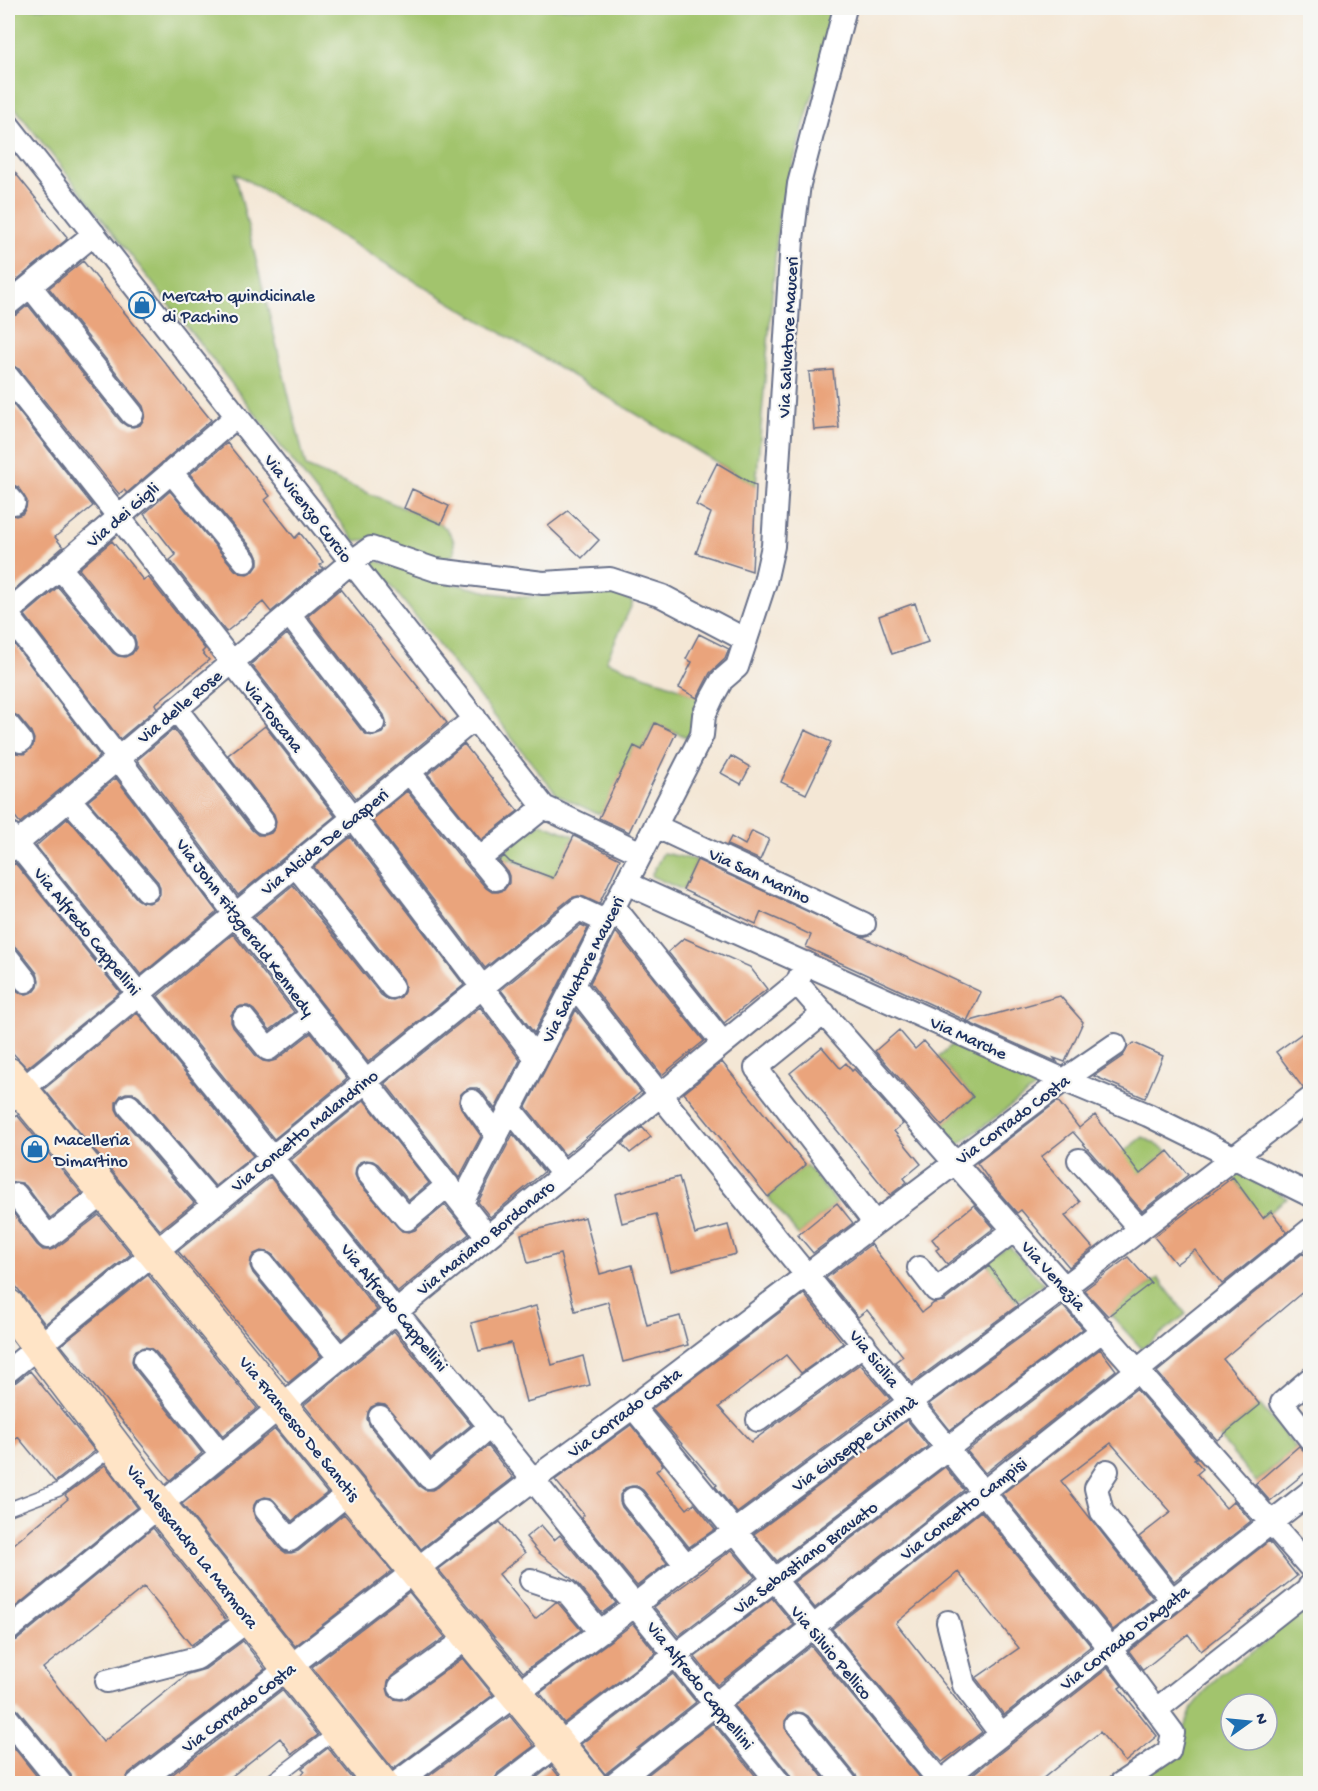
<svg xmlns="http://www.w3.org/2000/svg" width="1318" height="1791" viewBox="0 0 1318 1791" font-family="'Gochi Hand',sans-serif">
  <style>
    .green { fill: #a2c46d; stroke: #5e7a66; stroke-width: 1.5; fill-rule: evenodd }
    .building { fill: #eaa47b }
    .lines { fill: none; stroke-linecap: round; stroke-linejoin: round }
    .lane-casing { stroke: #676f88; stroke-width: 15 }
    .street-casing { stroke: #676f88; stroke-width: 26 }
    .secondary-casing { stroke: #676f88; stroke-width: 36 }
    .lane { stroke: #fff; stroke-width: 12 }
    .street { stroke: #fff; stroke-width: 22 }
    .secondary { stroke: #ffe4c6; stroke-width: 33 }
    .labels { text-anchor: middle; stroke-width: 4.5; stroke-linejoin: round; paint-order: stroke }
    .poi-label { font-size: 18px; fill: #1b2f5e; stroke: #f6f6f2; text-anchor: start }
    .street-label { font-size: 18px; fill: #1b2f5e; stroke: #f6f6f2 }
  </style>
  <rect width="100%" height="100%" fill="#f6f6f2"/>
  <filter id="ink" filterUnits="userSpaceOnUse"><feTurbulence type="fractalNoise" baseFrequency=".0167" numOctaves="2"/><feDisplacementMap in="SourceGraphic" scale="12" xChannelSelector="R" yChannelSelector="G"/><feConvolveMatrix kernelMatrix="1 2 1 2 8 2 1 2 1" color-interpolation-filters="sRGB"/></filter>
  <filter id="wash" filterUnits="userSpaceOnUse"><feTurbulence type="fractalNoise" baseFrequency=".008" numOctaves="4" result="noise"/><feDisplacementMap in="SourceGraphic" scale="24" xChannelSelector="R" yChannelSelector="G"/><feGaussianBlur stdDeviation="1.35" result="paint"/><feColorMatrix in="noise" values="0 0 0 0 0 0 0 0 0 0 0 0 0 0 0 0 0 1.4 0 .05"/><feComposite in="paint" operator="in"/></filter>
  <g filter="url(#wash)">
    <rect width="100%" height="100%" fill="#f4e7d5"/>
    <!-- green -->
    <path class="green" d="M8,8H837L779,214L756,486L235,173L306,467L441,524C452,534 456,540 454,555L438,559L374,539L355,541L8,99Z
      M370,559L446,582L493,593L526,597L615,592L633,602L606,661L679,688L704,701L689,738L654,723L642,750L634,746L603,811L598,814L557,795Z
      M541,823L574,836L553,878L510,859L501,870L494,859Z
      M663,853L697,860L683,890L651,876Z
      M952,1045L1038,1086L958,1145L942,1126L973,1097L938,1057Z
      M1143,1137L1168,1151L1122,1189L1102,1169Z
      M806,1165L837,1203L798,1235L768,1197Z
      M1242,1171L1287,1198L1205,1263L1195,1250L1253,1205L1233,1177Z
      M1009,1246L1043,1283L1016,1301L986,1263Z
      M1158,1278L1186,1314L1142,1349L1110,1314Z
      M1260,1405L1296,1448L1256,1482L1220,1438Z
      M1310,1600V1783L1133,1784L1178,1748L1192,1708L1220,1674L1265,1643L1284,1622ZM1231,1704H1267V1740H1231Z"/>
    <g id="blocks">
      <!-- building -->
      <path class="building" d="M8,164L67,237L66,240L8,287Z
        M83,261L211,420L127,493L124,490L119,494L19,369L8,364V317L16,315L28,305L121,422L127,426L133,427L140,425L144,419L145,413L143,406L49,288Z
        M833,370L839,428L814,430L809,372Z
        M8,398L93,506L55,537L63,547L8,595V514L16,516L22,514L26,508L27,501L18,487L8,483Z
        M227,443L270,496L265,500L295,538L300,533L323,562L320,565L323,568L271,612L263,602L226,632L170,560L176,555L144,514L170,491L235,570L240,573L247,574L254,571L258,565V559L255,552L190,474Z
        M717,463L756,486L752,571L696,553L711,513L696,505Z
        M412,489L449,506L441,524L404,508Z
        M568,511L599,540L582,558L548,526Z
        M112,541L143,580L148,577L205,649L202,652L209,660L155,704L157,708L120,739L25,615L58,587L113,653L118,656L125,657L132,654L136,648V642L134,636L79,569Z
        M340,589L447,723L356,798L251,664L287,634L362,731L367,735L374,736L382,733L386,728V722L384,715L308,616Z
        M915,603L928,642L892,654L879,616Z
        M699,634L729,649L725,659L710,673L697,698L679,688L692,662L686,659Z
        M8,636L100,756L20,823L8,808V746L16,753L24,754L33,746L34,739L31,732L18,716L8,712Z
        M655,723L676,733L629,832L599,818L634,746L642,750Z
        M265,726L335,816L238,895L137,760L174,729L252,830L258,835H265L271,833L275,828L276,821L274,814L228,755Z
        M805,730L831,742L806,794L781,782Z
        M464,744L518,811L481,840L428,774Z
        M731,756L750,767L741,784L721,773Z
        M116,778L217,912L141,975L36,846L68,818L137,899L142,902L149,903L156,900L160,894V888L158,882L88,801Z
        M407,791L469,868L486,888L492,892H498L504,890L509,883V876L507,871L499,861L504,856L510,862L553,878L574,836L620,859L599,904L584,897L578,896L571,898L485,968L372,820Z
        M752,831L769,839L760,860L727,845L731,837L745,845Z
        M351,837L464,985L368,1062L254,917L293,885L381,995L387,999L393,1000L401,997L404,992L405,986L403,979L314,867Z
        M697,860L981,992L967,1021L806,947L811,935L786,923L761,912L756,924L683,890Z
        M15,863L120,992L27,1068L8,1048V979L16,990L22,994H27L35,991L38,987L39,980L37,973L19,950L14,946L8,945V870Z
        M581,925L588,928L534,1033L501,990Z
        M616,932L704,1041L662,1075L590,983Z
        M233,934L294,1012L270,1030L254,1010L248,1006H241L235,1009L231,1015V1022L233,1027L257,1057L263,1061L269,1062L276,1060L311,1033L347,1079L274,1139L158,996Z
        M684,938L750,967L767,989L724,1023L668,952Z
        M1060,996L1083,1022L1065,1062L1054,1058L1057,1062L967,1022Z
        M480,1007L520,1060L495,1109L483,1093L477,1088H470L464,1091L460,1095L459,1102L461,1108L481,1136L459,1178L385,1083Z
        M576,1010L641,1092L565,1155L526,1107Z
        M137,1013L253,1156L215,1186L139,1097L133,1093H126L121,1095L116,1102V1109L119,1115L194,1203L160,1230L44,1089Z
        M1311,1027V1086L1303,1088L1276,1052Z
        M899,1030L915,1049L924,1041L973,1097L942,1126L875,1051Z
        M1134,1043L1163,1056L1145,1098L1094,1076L1123,1056L1128,1047Z
        M822,1047L840,1068L846,1063L852,1071L854,1069L903,1124L894,1131L921,1164L904,1178L907,1182L890,1195L790,1073Z
        M722,1062L806,1165L768,1197L684,1093Z
        M364,1100L429,1183L409,1200L378,1164L373,1161L366,1160L360,1162L356,1168L355,1175L358,1182L402,1231L409,1232L415,1230L445,1205L469,1234L398,1292L291,1160Z
        M1058,1101L1079,1128L1095,1115L1140,1174L1168,1151L1188,1175L1142,1211L1073,1132L1041,1157L1080,1202L1065,1216L1093,1248L1069,1267L1021,1210L1017,1213L995,1188L977,1163Z
        M17,1115L82,1194L50,1218L26,1186L22,1183L15,1182L8,1185V1122Z
        M642,1127L651,1137L630,1153L622,1144Z
        M513,1134L544,1172L490,1217L478,1202Z
        M270,1177L377,1310L342,1339L273,1255L268,1252L261,1251L254,1254L251,1259L250,1266L253,1273L321,1356L288,1383L178,1251Z
        M679,1177L695,1234L728,1225L736,1254L671,1271L656,1214L622,1223L615,1194Z
        M1233,1177L1263,1218L1271,1211L1287,1232L1222,1284L1195,1250L1176,1264L1154,1237Z
        M837,1203L853,1223L813,1253L798,1235Z
        M974,1205L994,1228L947,1264L936,1250L939,1248L932,1239Z
        M8,1206L37,1245L43,1250H50L56,1248L99,1215L131,1254L45,1324L8,1276Z
        M585,1217L600,1274L632,1265L647,1325L680,1316L688,1345L623,1362L608,1302L575,1311L560,1254L528,1263L521,1234Z
        M871,1244L922,1312L934,1303L944,1301L989,1266L1018,1305L912,1383L895,1362L903,1356L867,1310L858,1317L826,1278Z
        M1303,1253L1311,1263V1285L1223,1359L1260,1405L1217,1440L1157,1372Z
        M1128,1257L1151,1283L1108,1316L1084,1290Z
        M148,1275L257,1408L223,1436L156,1352L150,1348L144,1347L136,1350L133,1355L132,1361L134,1368L202,1453L170,1480L61,1345Z
        M804,1294L843,1343L801,1373L786,1355L719,1407L751,1442L860,1364L890,1399L737,1513L715,1486L717,1485L652,1409Z
        M536,1306L552,1365L583,1356L590,1385L526,1402L511,1343L479,1351L471,1323Z
        M1063,1306L1083,1329L950,1430L929,1404Z
        M394,1331L471,1425L431,1458L385,1405L378,1404L371,1407L368,1412L367,1419L370,1426L419,1486L425,1490H432L438,1487L488,1446L513,1478L421,1549L304,1405Z
        M1100,1349L1116,1370L985,1473L967,1451Z
        M30,1371L95,1451L55,1482L18,1437L8,1446V1384L16,1382Z
        M1136,1389L1196,1458L1194,1459L1203,1469L1197,1474L1226,1508L1234,1501L1251,1521L1174,1581L1139,1537L1171,1512L1111,1443L1061,1481L1153,1598L1113,1630L1002,1494Z
        M907,1420L928,1446L777,1561L754,1534Z
        M631,1425L663,1465L656,1471L687,1509L694,1503L715,1529L689,1547L643,1490L637,1486H632L625,1488L620,1495V1502L622,1507L667,1563L637,1586L581,1518L584,1515L555,1480Z
        M275,1429L327,1493L292,1521L271,1498L265,1497L257,1500L254,1505L253,1511L255,1518L279,1548L286,1553H291L298,1551L344,1514L392,1571L295,1646L182,1504Z
        M1299,1446L1304,1451L1311,1452V1468L1270,1501L1255,1484Z
        M105,1465L137,1507L8,1613V1549L68,1499L65,1495Z
        M945,1467L964,1490L815,1608L794,1582Z
        M981,1511L1091,1646L1004,1715L976,1678L1019,1648L958,1572L896,1623L982,1732L942,1762L832,1629Z
        M500,1522L525,1553L499,1574L535,1619L556,1602L559,1604L581,1630L523,1672L438,1569Z
        M541,1525L554,1540L560,1535L616,1603L602,1613L577,1583L539,1553L526,1537Z
        M153,1528L226,1620L191,1645L144,1587L43,1668L62,1692L103,1742L188,1674L205,1669L243,1641L265,1669L129,1773L124,1784H74L71,1775L18,1710L8,1706V1643L17,1640Z
        M1269,1541L1297,1576L1201,1651L1188,1634L1143,1670L1129,1651Z
        M732,1550L755,1577L678,1636L654,1607Z
        M409,1592L445,1637L392,1676L388,1681L387,1688L389,1695L394,1699L401,1700L407,1698L463,1658L493,1695L393,1769L312,1667Z
        M772,1598L794,1625L717,1685L695,1657Z
        M633,1624L656,1653L564,1723L540,1693Z
        M811,1646L921,1779L915,1784H859L856,1775L808,1716L803,1713L796,1712L789,1715L785,1721V1728L828,1784H793L790,1775L734,1706Z
        M1108,1668L1122,1686L1119,1688L1157,1736L1125,1762L1100,1732L1036,1784H964L963,1782Z
        M673,1674L696,1702L605,1774L581,1744Z
        M282,1690L318,1735L292,1754L280,1738L222,1784H160Z
        M510,1716L534,1746L498,1773L493,1784H418Z
        M713,1723L762,1784H636Z
        M8,1740L43,1784H8Z
        M328,1748L357,1784H290L305,1771L302,1768Z
        M551,1766L565,1784H529Z"/>
    </g>
  </g>
  <g filter="url(#ink)">
    <use href="#blocks" fill-opacity="0" stroke="#676f88" stroke-width="1.5"/>
    <g class="lines">
      <defs>
        <path id="lane" d="M8,1509L58,1490L113,1448
          M267,1784L337,1731"/>
        <path id="street" d="M8,125L544,807L641,853
          M30,286L132,414
          M8,304L94,234
          M8,377L119,517L353,817L536,1058
          M171,472L245,561
          M8,496L14,503
          M60,568L123,644
          M8,612L237,416
          M289,614L373,723
          M8,615L118,758L235,914L487,1236
          M176,709L263,822
          M8,725L21,741
          M409,772L496,879
          M69,799L147,890
          M655,826L864,924
          M8,833L780,1784
          M8,851L351,562L371,548L436,570L543,583L610,579L662,596L746,640
          M479,859L544,807
          M295,865L392,987
          M626,883L1064,1080L1148,1115L1310,1195
          M614,907L723,1043
          M8,958L26,981
          M797,983L1310,1567
          M574,985L660,1095L1110,1648L1173,1733L1169,1751L1120,1784
          M824,1013L756,1068L874,1222
          M244,1019L268,1049L313,1014
          M8,1101L475,718
          M472,1101L497,1135
          M129,1106L213,1204
          M510,1109L563,1174
          M1079,1160L1140,1229
          M368,1173L407,1219L448,1185
          M16,1195L48,1237L106,1192
          M462,1203L702,735L704,715L712,698L722,680L737,667L765,582L773,546L792,240L799,184L845,8
          M263,1264L339,1357
          M919,1268L936,1290L1014,1230
          M145,1360L221,1455
          M8,1371L579,909L607,922
          M1310,1379L1282,1403L1310,1439
          M633,1407L942,1784
          M380,1417L429,1477L491,1426
          M758,1420L864,1344
          M1107,1471L1096,1488L1102,1512L1172,1600
          M633,1499L686,1565
          M266,1510L290,1540L351,1491
          M531,1580L567,1592L600,1632
          M948,1622L964,1685L1001,1734
          M8,1630L797,983L806,963
          M107,1681L197,1658L250,1619
          M400,1687L470,1636
          M1157,1709L1308,1590L1310,1585
          M8,1719L61,1784
          M798,1725L846,1784
          M137,1784L534,1479L633,1407L1064,1080L1115,1045
          M395,1784L600,1632L686,1565L734,1532L1065,1287L1310,1099
          M506,1784L1103,1330
          M614,1784L1138,1370L1310,1230
          M938,1784L1310,1492"/>
        <path id="secondary" d="M8,1074L590,1784
          M8,1306L159,1505L381,1784"/>
      </defs>
      <!-- lane casing -->
      <use href="#lane" class="lane-casing"/>
      <!-- street casing -->
      <use href="#street" class="street-casing"/>
      <!-- secondary casing -->
      <use href="#secondary" class="secondary-casing"/>
      <!-- lane -->
      <use href="#lane" class="lane"/>
      <!-- street -->
      <use href="#street" class="street"/>
      <!-- secondary -->
      <use href="#secondary" class="secondary"/>
    </g>
  </g>
  <!-- icons -->
  <defs>
    <symbol id="shop-ring" viewBox="-11 -11 22 22"><circle r="9.5" fill="#f6f6f2" stroke="#1f6fb2" stroke-width="1.5"/><path d="M-5-2.5h2.3a2.7 3.5 0 0 1 5.4 0H5L5.5 6h-11ZM-1.5-2.5h3a1.5 2.3 0 0 0-3 0Z" fill="#1f6fb2"/></symbol>
  </defs>
  <g fill-rule="evenodd">
    <use href="#shop-ring" x="127" y="290" width="30" height="30"/>
    <use href="#shop-ring" x="20" y="1134" width="30" height="30"/>
  </g>
  <g class="labels">
    <!-- poi labels -->
    <g class="poi-label">
      <text x="162" y="301">Mercato quindicinale<tspan x="162" dy="21">di Pachino</tspan></text>
      <text x="54" y="1145">Macelleria<tspan x="54" dy="21">Dimartino</tspan></text>
    </g>
    <!-- street labels -->
    <g class="street-label">
      <text transform="translate(787 337) rotate(-87)" y="6">Via Salvatore Mauceri</text>
      <text transform="translate(309 508) rotate(52)" y="6">Via Vicenzo Curcio</text>
      <text transform="translate(122 514) rotate(-41)" y="6">Via dei Gigli</text>
      <text transform="translate(179 706) rotate(-40)" y="6">Via delle Rose</text>
      <text transform="translate(274 716) rotate(52)" y="6">Via Toscana</text>
      <text transform="translate(324 841) rotate(-39)" y="6">Via Alcide De Gasperi</text>
      <text transform="translate(760 875) rotate(25)" y="6">Via San Marino</text>
      <text transform="translate(246 927) rotate(53)" y="6">Via John Fitzgerald Kennedy</text>
      <text transform="translate(88 931) rotate(51)" y="6">Via Alfredo Cappellini</text>
      <text transform="translate(582 969) rotate(-63)" y="6">Via Salvatore Mauceri</text>
      <text transform="translate(969 1037) rotate(24)" y="6">Via Marche</text>
      <text transform="translate(1012 1119) rotate(-37)" y="6">Via Corrado Costa</text>
      <text transform="translate(304 1130) rotate(-39)" y="6">Via Concetto Malandrino</text>
      <text transform="translate(485 1237) rotate(-39)" y="6">Via Mariano Bordonaro</text>
      <text transform="translate(1054 1275) rotate(48)" y="6">Via Venezia</text>
      <text transform="translate(395 1307) rotate(51)" y="6">Via Alfredo Cappellini</text>
      <text transform="translate(875 1358) rotate(51)" y="6">Via Sicilia</text>
      <text transform="translate(624 1412) rotate(-37)" y="6">Via Corrado Costa</text>
      <text transform="translate(300 1428) rotate(51)" y="6">Via Francesco De Sanctis</text>
      <text transform="translate(854 1443) rotate(-36)" y="6">Via Giuseppe Cirinnà</text>
      <text transform="translate(963 1508) rotate(-38)" y="6">Via Concetto Campisi</text>
      <text transform="translate(193 1546) rotate(52)" y="6">Via Alessandro La Marmora</text>
      <text transform="translate(805 1557) rotate(-37)" y="6">Via Sebastiano Bravato</text>
      <text transform="translate(1124 1637) rotate(-38)" y="6">Via Corrado D'Agata</text>
      <text transform="translate(832 1652) rotate(50)" y="6">Via Silvio Pellico</text>
      <text transform="translate(701 1685) rotate(51)" y="6">Via Alfredo Cappellini</text>
      <text transform="translate(238 1707) rotate(-37)" y="6">Via Corrado Costa</text>
    </g>
  </g>
  <!-- margin -->
  <rect width="1318" height="1791" fill="none" stroke="#f6f6f2" stroke-width="30"/>
  <!-- north arrow -->
  <g transform="translate(1249 1722) rotate(75)"><circle r="28" fill="#f6f6f2" stroke="#9ea6b7" stroke-width="1.5"/>
  <path d="M0-4.5L10 22L0 15L-10 22Z" fill="#1f6fb2"/>
  <text y="-9" font-size="16" font-weight="bold" text-anchor="middle" fill="#1b2f5e">N</text>
  </g>
</svg>
